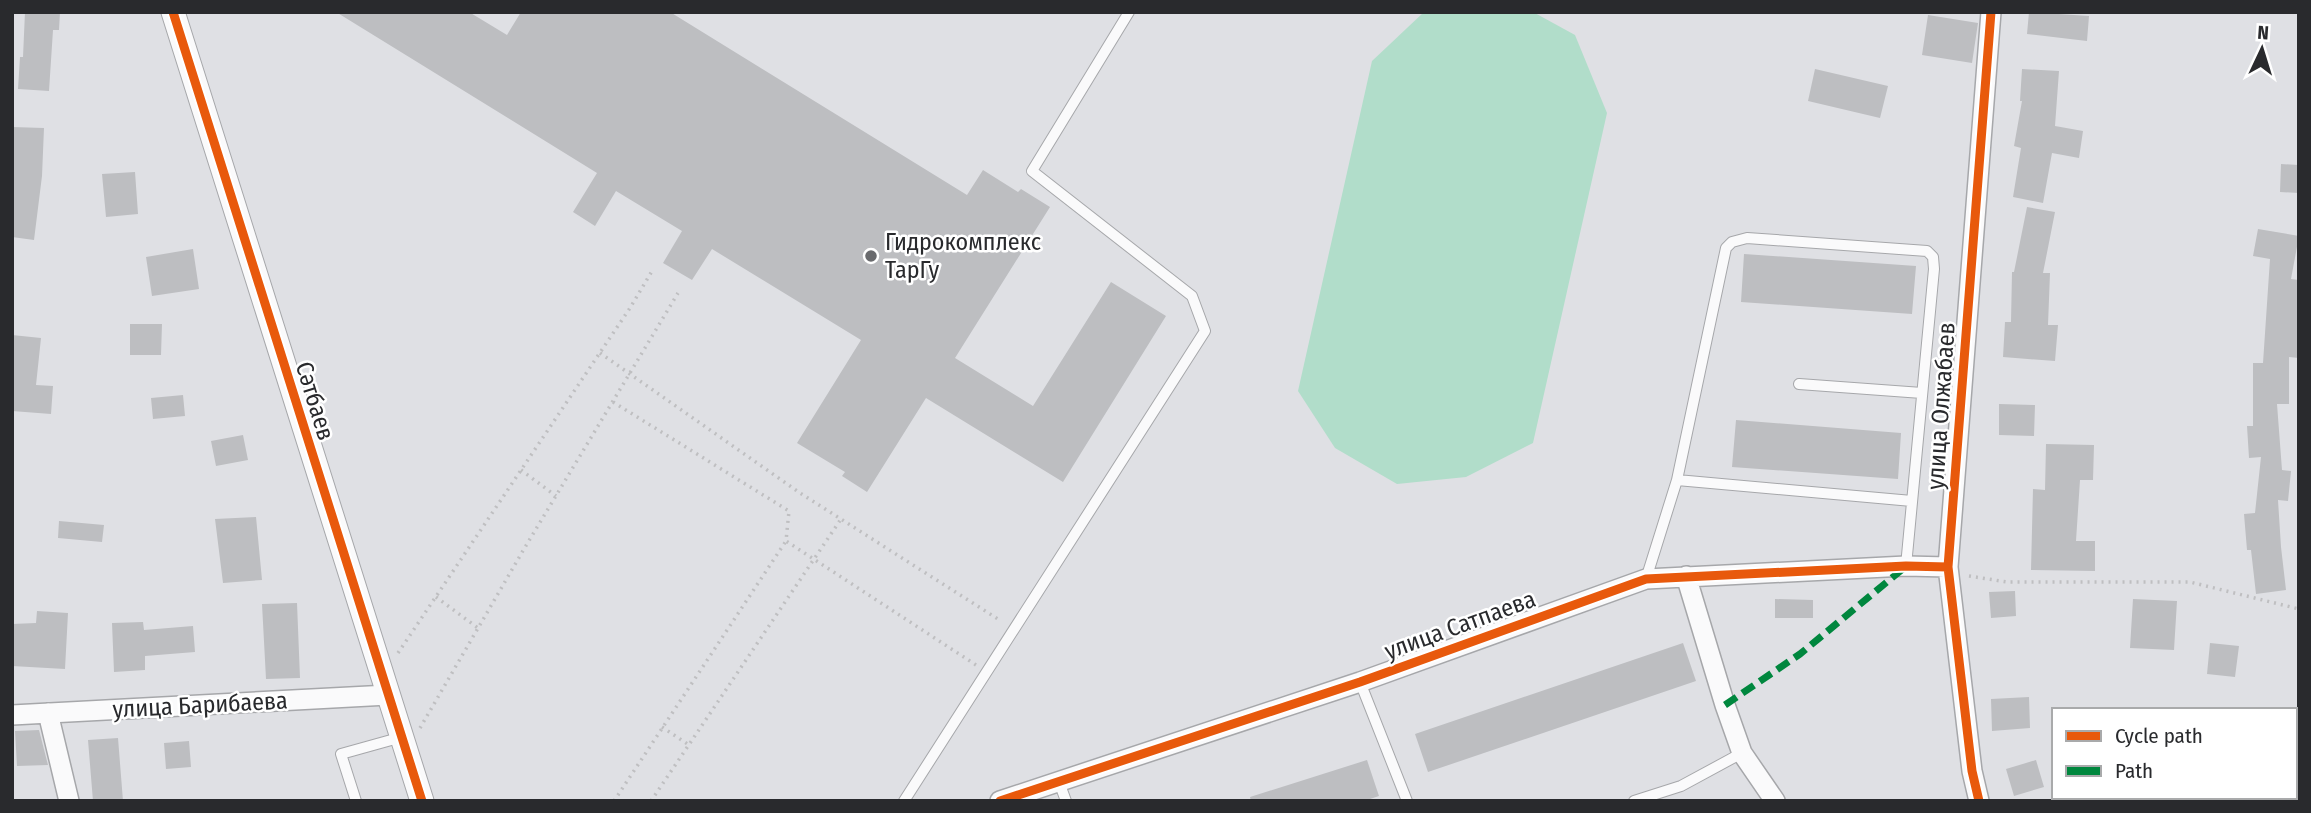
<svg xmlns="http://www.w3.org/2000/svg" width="2311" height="813" viewBox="0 0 2311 813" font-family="'Fira Sans Condensed',sans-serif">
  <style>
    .green { fill: #b1ddca }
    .building { fill: #bdbec1 }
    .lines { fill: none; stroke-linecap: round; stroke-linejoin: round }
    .service-casing { stroke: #a6a7aa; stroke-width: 12 }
    .minor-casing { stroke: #a6a7aa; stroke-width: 22 }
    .tertiary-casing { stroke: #a6a7aa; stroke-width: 25 }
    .path { stroke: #bfbfc1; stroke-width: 3.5; stroke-dasharray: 2 5; stroke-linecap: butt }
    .service { stroke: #fafafb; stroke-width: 10 }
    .minor { stroke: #fafafb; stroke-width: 19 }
    .tertiary { stroke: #fafafb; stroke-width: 23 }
    .quiet { stroke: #00873e; stroke-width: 7; stroke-dasharray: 14 7; stroke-linecap: butt }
    .cycleway-casing { stroke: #fff; stroke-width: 13 }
    .cycleway { stroke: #e8590c; stroke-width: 9 }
    .poi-dot { fill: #696a6d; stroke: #fff; stroke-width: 2.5 }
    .labels { text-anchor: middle; stroke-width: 5; stroke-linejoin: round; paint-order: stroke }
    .poi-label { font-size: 24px; fill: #292a2d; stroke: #fff; text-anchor: start }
    .street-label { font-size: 24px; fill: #292a2d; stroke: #fff }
  </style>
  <rect width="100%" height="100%" fill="#dfe0e4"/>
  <!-- green -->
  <path class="green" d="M1424,12H1533L1575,35L1607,113L1533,443L1466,477L1397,484L1335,448L1298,391L1372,61Z"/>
  <!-- building -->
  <path class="building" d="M25,12H60L59,30H53L49,91L18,89L20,57H23Z
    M336,12H469L507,35L521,12H670L967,195L983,170L1018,192L1021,189L1050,207L955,358L1033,406L1111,282L1166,316L1063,482L926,398L867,492L842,476L845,472L797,443L861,340L712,249L692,280L663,263L682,231L616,191L595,226L573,212L597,173Z
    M2029,12L2089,16L2087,41L2027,34Z
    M1928,15L1978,23L1972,63L1922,55Z
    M1815,69L1888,86L1880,118L1808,101Z
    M2022,69L2059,71L2055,126L2083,131L2079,158L2052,153L2043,203L2013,197L2021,148L2014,146L2022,101H2020Z
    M12,127L44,128L42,176L34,240L12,237Z
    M2281,164L2299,165V193L2280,192Z
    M135,172L138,214L106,217L102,174Z
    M2027,207L2055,212L2043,273H2050L2048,325H2058L2055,361L2003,357L2005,322H2011L2012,272H2014Z
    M2258,229L2299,236L2291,279L2299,280V358L2289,357V404H2277L2282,470L2291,471L2288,501L2278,500L2281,547L2286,590L2256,594L2251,550H2247L2244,514L2255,513L2261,457L2249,458L2247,426H2253V363H2263L2270,259L2253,256Z
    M193,249L199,289L152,296L146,257Z
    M1744,254L1916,266L1912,314L1741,302Z
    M130,324H162L161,355H130Z
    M12,335L41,338L36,385L53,386L51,414L12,411Z
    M183,395L185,416L153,419L151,398Z
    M1999,404L2035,405L2034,436L1999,435Z
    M1736,420L1901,433L1898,479L1732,467Z
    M243,435L248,460L216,466L211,441Z
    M2046,444L2094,445L2093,480H2080L2076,541H2095V571L2031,570L2033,489L2045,490Z
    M256,517L262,580L223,583L215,519Z
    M59,521L104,525L102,542L58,538Z
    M2015,591L2016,616L1991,618L1989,592Z
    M1775,599L1813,600V618H1775Z
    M2133,599L2177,601L2174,650L2130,648Z
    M297,603L300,678L266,679L262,604Z
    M37,611L68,613L65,669L12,666V624L36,623Z
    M143,622L144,630L193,626L195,652L145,656V670L114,672L112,623Z
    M1683,643L1696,681L1428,772L1415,734Z
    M2210,643L2239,646L2235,677L2207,674Z
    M2029,697L2030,728L1992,731L1991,699Z
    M39,730L48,765L17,766L15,731Z
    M118,738L123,801H93L88,740Z
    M189,741L191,767L166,769L164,743Z
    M1367,760L1379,796L1364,801H1251L1250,797Z
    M2036,760L2044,787L2014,796L2006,769Z"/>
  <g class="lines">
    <defs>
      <path id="service" d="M1799,384L1922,393
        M1677,480L1912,501
        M1646,579L1677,480L1726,248L1732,242L1747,238L1927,251L1933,257L1934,269L1906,566
        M1360,682L1407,801
        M1059,782L1066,801
        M356,801L341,754L402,737
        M904,801L1205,331L1192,296L1032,171L1129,12
        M1634,801L1681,786L1742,753"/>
      <path id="minor" d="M1686,576L1725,705L1742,753L1775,801
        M48,713L69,801
        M12,715L388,695
        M1000,801L1360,682L1646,579L1906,566L1948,567
        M1979,801L1972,771L1948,567L1991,12
        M2298,801L2299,782"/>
      <path id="tertiary" d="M173,12L422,801"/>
    </defs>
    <!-- service casing -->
    <use href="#service" class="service-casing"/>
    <!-- minor casing -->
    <use href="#minor" class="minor-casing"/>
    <!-- tertiary casing -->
    <use href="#tertiary" class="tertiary-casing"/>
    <!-- path -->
    <path class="path" d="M600,353L800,493L1001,621
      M613,402L789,511L786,541L976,665
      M521,470L556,496
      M1969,576L2007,582H2190L2299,609
      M436,597L478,628
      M398,653L630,308L652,271
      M662,727L689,745
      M420,728L524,549L678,293
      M614,801L786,541
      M651,801L841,519"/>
    <!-- service -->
    <use href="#service" class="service"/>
    <!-- minor -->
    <use href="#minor" class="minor"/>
    <!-- tertiary -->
    <use href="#tertiary" class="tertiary"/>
    <!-- quiet -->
    <path class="quiet" d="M1725,705L1800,654L1905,567"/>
    <defs>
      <path id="cycleway" d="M173,12L422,801
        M1000,801L1360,682L1646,579L1906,566L1948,567
        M1979,801L1972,771L1948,567L1991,12"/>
    </defs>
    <!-- cycleway casing -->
    <use href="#cycleway" class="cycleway-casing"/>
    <!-- cycleway -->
    <use href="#cycleway" class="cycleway"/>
  </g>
  <!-- markers -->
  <circle class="poi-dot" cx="871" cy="256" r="7"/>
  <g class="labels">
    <!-- poi labels -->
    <g class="poi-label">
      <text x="885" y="250">Гидрокомплекс<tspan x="885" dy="28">ТарГу</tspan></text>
    </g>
    <!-- street labels -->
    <g class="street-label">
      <text transform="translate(315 401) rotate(73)" y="8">Сәтбаев</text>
      <text transform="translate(1941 406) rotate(-86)" y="8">улица Олжабаев</text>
      <text transform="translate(1460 625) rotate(-20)" y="8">улица Сатпаева</text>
      <text transform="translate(200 705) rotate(-3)" y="8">улица Барибаева</text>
    </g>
  </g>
  <!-- border -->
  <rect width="2311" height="813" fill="none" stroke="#292a2d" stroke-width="28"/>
  <!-- legend -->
  <rect x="2052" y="708" width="245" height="91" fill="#ffffff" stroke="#a9aaab" stroke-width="2"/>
  <rect x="2066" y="731" width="35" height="10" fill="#e8590c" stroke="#a9aaab" stroke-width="2"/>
  <text x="2115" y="743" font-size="21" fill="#292a2d">Cycle path</text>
  <rect x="2066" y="766" width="35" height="10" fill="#00873e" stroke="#a9aaab" stroke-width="2"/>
  <text x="2115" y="778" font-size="21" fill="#292a2d">Path</text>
  <!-- north arrow -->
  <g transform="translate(2262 49) rotate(4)" stroke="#ffffff" stroke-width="5" paint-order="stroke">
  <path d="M0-5L12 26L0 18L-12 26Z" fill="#292a2d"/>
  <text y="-10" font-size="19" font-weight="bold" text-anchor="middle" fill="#292a2d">N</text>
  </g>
</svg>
